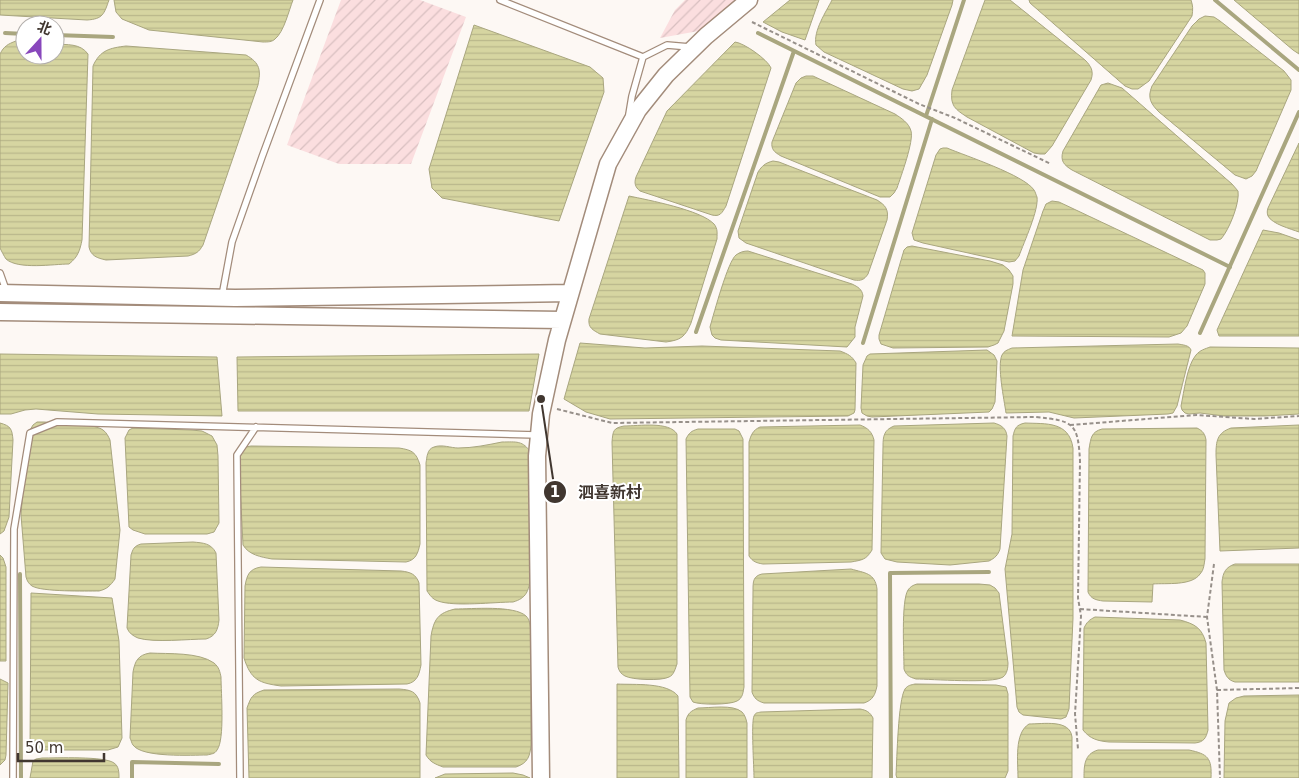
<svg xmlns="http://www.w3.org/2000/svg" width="1299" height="778" viewBox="0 0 1299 778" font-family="'DejaVu Sans','Noto Sans SC',sans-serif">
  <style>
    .garden { fill: url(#garden-furrows) }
    .water { fill: url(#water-rules); stroke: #a9a67f }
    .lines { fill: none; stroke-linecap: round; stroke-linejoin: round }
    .stream { stroke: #a9a67f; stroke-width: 4 }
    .lane-casing { stroke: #a38c7b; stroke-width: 8 }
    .secondary-casing { stroke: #a38c7b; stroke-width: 19 }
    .path { stroke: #97908a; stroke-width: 2; stroke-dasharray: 4 2.5; stroke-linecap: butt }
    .lane { stroke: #fff; stroke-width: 5.5 }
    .secondary { stroke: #fff; stroke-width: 16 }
    .leader { fill: none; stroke: #413730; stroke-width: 2 }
    .callout-dot { fill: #413730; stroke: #fff; stroke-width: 2 }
    .mark-label { font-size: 15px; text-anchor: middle; font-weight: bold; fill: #fff }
    .callout-label { font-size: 16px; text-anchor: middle; font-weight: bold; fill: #413730; stroke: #fff; stroke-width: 4; stroke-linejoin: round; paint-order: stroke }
  </style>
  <defs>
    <pattern id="garden-furrows" width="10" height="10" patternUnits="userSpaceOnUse" patternTransform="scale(1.25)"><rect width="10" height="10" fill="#fbdedf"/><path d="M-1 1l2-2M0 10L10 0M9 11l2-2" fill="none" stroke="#d8bfc0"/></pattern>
    <pattern id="water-rules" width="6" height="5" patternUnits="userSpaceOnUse" patternTransform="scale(1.25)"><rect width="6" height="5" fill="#d6d5a1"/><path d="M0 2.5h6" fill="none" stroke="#b9b78b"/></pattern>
  </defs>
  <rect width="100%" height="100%" fill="#fdf8f4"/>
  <!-- garden -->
  <path class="garden" d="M341,0H420L466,17L411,164H339L287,145Z
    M685,0H738L704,30L660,38L675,10Z"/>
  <!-- water -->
  <path class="water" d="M0,0H109C104,14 103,19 87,20L0,15Z
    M114,0H293C289,10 284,32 275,39C272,42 268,42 263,42L149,30L122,19L116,12Z
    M790,0H819L805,40L782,32L763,22Z
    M832,0H953L952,5L927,75L919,89L912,91L903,89L824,52L816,45C813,31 826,12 832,0Z
    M985,0H1010L1085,60C1091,66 1094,71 1091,80L1052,146L1045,154H1040L1034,153L967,117C955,109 950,106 952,90Z
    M1029,0H1191C1193,6 1193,9 1192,16L1149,81L1138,89H1132L1125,86L1030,3Z
    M1234,0H1299V54L1293,50Z
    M1205,16L1214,17L1220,21L1284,71L1291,80V90L1256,171L1252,176L1246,179L1235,175L1159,112C1151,104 1147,98 1152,86L1192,26L1199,19Z
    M474,25L590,67L603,78L604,92L559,221L442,198L432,188L429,169Z
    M16,41L25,42V55H55V44C67,45 80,43 88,54L82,240C80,250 78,257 69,264C54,264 18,270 6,259C4,256 2,252 0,248V54C4,46 8,44 16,41Z
    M735,42C744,43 767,59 771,68L726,206C722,213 720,217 712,215L640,191C635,187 634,183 636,177L667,111Z
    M126,46L246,55C260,63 261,70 258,85L203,245C199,252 196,254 188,256L106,260C97,258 91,256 89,247L93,66C100,50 110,48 126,46Z
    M806,76H813L895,114C901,118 909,123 911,131C914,141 901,176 897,188L894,193L890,197H880L781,156C774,152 771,149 772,142L796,83L801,78Z
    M1108,83L1122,88L1232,184L1238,191C1240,203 1229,230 1221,239L1217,240H1210L1072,170C1064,165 1060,161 1063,151L1097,92L1101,85Z
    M1299,143V232C1291,229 1272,224 1268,216C1267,213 1267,211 1268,208Z
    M943,148H947C966,156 1024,175 1034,190C1035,191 1036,195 1037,197C1039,210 1024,242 1019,256L1015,261L1009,262L923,243L914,240L912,233L936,155L940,149Z
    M773,161L779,162L877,200C885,205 889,209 887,220L868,274C864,280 861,281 854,280L746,243L739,238L738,231L758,172C762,166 765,163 773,161Z
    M629,196C648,200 701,210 714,224C718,229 717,233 717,239L691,323C685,337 681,340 666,342L600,334C593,330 588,328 589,319Z
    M1052,201L1059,202L1203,270L1205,273V284L1187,326L1181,333L1169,337L1012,336L1023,270L1043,211L1046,204Z
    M1263,230L1279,233L1299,240V336H1219L1217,330Z
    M912,246L990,261L1003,265L1009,270L1013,276V284L1004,331L998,343L994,345L988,347L893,348L881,344L879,339V335L904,250L907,247Z
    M748,251L852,284C858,287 862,289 863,296L855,327V337L847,347L721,340L715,338L712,335L710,327C714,313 728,261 736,255C740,252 744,251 748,251Z
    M580,343L645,348L702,346L840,351C848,354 852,356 856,363L855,410L854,413L848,416L610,419L586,412L564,399Z
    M1178,344C1183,345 1189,345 1191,350L1177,406L1173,413L1168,414L1074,418L1049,412L1006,413C1004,399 997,366 1002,355C1004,351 1007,350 1012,348Z
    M1210,347L1299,348V414L1265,416H1224L1200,413L1189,414L1185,413L1182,410L1181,406C1184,392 1187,365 1196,355C1200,350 1205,349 1210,347Z
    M987,350L994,355L997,361L995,402L992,409L989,412L872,417L867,416L862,413L861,408L863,365L867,356L870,354Z
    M0,354L217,357L222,416L98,414L36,409L25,410L11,414H0Z
    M539,354L529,411H238L237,357Z
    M37,422H44C58,423 94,423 103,430C107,433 108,436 110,440L120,530L115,579C110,586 107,589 99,591C86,591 42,592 32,586C29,584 27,581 26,577L21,515L27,435L33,425Z
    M0,423C11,426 12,429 13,440L9,517L4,531L0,534Z
    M994,423C1001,425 1006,428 1007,436L1000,549C998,555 995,558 989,561L950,565L897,562L885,559L881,553L883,446C883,436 884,430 894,426Z
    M1025,423C1046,424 1069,421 1073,448V618L1069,709L1066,717L1061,719L1023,715L1019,712L1017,707L1005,569L1012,534L1013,436C1015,428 1016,425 1025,423Z
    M860,425C868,428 872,432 874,440L872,550C866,560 862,560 851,562L763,564C757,563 753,562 749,556V442C751,435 753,430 760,427Z
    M1299,425V548L1220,551L1216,455C1216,441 1217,433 1231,428Z
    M624,426C639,426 669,421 677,434V664C675,669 674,675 669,677C662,681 632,680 625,676C621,674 619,671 618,667L612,442C613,431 613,428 624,426Z
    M133,428L191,430L202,431L212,436L217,445L218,456L219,523L214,532L207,534H145L133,530L129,527L125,438L129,430Z
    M1197,428C1203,431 1205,434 1206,440L1205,559C1204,564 1204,570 1200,574C1192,586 1166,583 1153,584L1152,602L1103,601C1096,600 1091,599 1088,592L1089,449C1091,438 1091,432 1102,429Z
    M698,429H735L739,431L743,439L744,687C743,692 743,698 737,701C730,705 700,705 693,702L690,697L686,439C689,433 691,431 698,429Z
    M502,442C516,442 523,440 531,453V578C528,591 527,598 513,602C495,602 454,607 438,601C432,599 430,595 427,591L426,463C427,457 427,449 434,447C442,444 451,448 458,448C473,448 487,445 502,442Z
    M251,446L399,448C412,450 416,452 420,465V544C418,553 416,560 406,562L272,559C261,557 249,555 243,545L239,464L240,456L245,447Z
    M193,542C203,543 211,543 216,553L219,620C218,629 216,636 206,639C189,639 154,643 138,638C133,636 129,633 127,628L131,555C133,549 134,546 141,544Z
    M0,555L3,558L6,567V661H0Z
    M1235,564H1299V682H1235C1228,680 1226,676 1224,670L1222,582C1223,572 1226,567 1235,564Z
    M261,567L401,571C410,572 416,574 419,583L421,665C419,675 417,682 407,684L281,686C259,683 251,680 244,658L245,586C247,575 249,569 261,567Z
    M851,569C865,573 875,573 877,589V686C875,695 873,700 864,703H764C757,701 754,698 752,692L753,590C753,582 753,576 762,574Z
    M917,584H979L990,585L995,588L999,593L1008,663C1008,668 1007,674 1003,677C993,684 931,679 916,679C909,677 906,675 904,669C904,653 901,601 908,590C910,587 913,585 917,584Z
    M31,593L112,598L119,641L122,738L118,747L108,750H30Z
    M455,609C472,609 514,605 526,616C530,620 530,625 531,630V745C530,756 528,763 516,767H443C435,764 430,762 426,755L431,636C434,619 438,613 455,609Z
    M1095,617L1180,620C1195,624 1202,628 1206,643L1208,730C1206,738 1204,742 1195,743L1109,742C1098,741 1090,739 1083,730L1084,628C1087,622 1089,620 1095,617Z
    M150,653C168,654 199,652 214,663C219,667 220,672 221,677C221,692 225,740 217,750C215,754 211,754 207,755C192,755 142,758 133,745C132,744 131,740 130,738L133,672C135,661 138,655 150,653Z
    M0,679L8,683L6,755L5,760L0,765Z
    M617,684C634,685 667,682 678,696L679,778H617Z
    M915,684L996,685L1006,687L1008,694V771L1005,778H897L896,775C897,759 898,700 905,689C908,685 911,685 915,684Z
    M399,689C411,690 416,691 420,703V778H249L247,708C251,697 252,694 264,690Z
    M1299,695V778H1224L1225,721L1229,703L1236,698L1244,696Z
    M698,708C710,708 733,704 742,712C745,715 746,719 747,723V778H686V720C688,713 691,711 698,708Z
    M860,709C866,710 870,712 873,718L872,778H754C754,767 751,723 754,716C756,712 757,713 761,712Z
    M1029,724C1043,724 1070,719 1072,737V778H1018C1018,762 1014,733 1029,724Z
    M1098,750H1189C1208,754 1212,758 1211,778H1084C1084,766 1084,754 1098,750Z
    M42,758C56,758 105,756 114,763C119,766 119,773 119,778H30L33,761L36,759Z
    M513,773L523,775L530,778H435L445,774Z"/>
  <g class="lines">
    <!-- stream -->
    <path class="stream" d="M1215,0L1299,70
      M5,33L25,34
      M758,33L1230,267
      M55,35L113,37
      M926,116L964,0
      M696,332L794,51
      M1200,333L1299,112
      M863,343L932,119
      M20,574L21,778
      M132,778V762L219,764
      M891,778L890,573L989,572"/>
    <defs>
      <path id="lane" d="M500,0L643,57
        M629,114L632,96L643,57L667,45L690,47
        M0,273L6,290
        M222,296L232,242L262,157L320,0
        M13,778L14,529L30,433L57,422L537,435
        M240,778L237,455L256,427"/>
      <path id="secondary" d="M0,293L235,298L570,293
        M0,312L562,320
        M541,778L537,456L541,414L557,340L608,164L638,110L666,75L706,36L749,0"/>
    </defs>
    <!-- lane casing -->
    <use href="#lane" class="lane-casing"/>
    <!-- secondary casing -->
    <use href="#secondary" class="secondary-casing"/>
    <!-- path -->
    <path class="path" d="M752,22L919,104L955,118L1051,164
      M557,409L612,423L1036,417C1073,421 1078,422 1080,461L1078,598L1081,616L1075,714L1078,749
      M1070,425L1197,415L1254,419L1299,416
      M1214,564L1207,617L1217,690L1220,778
      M1080,609L1207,617
      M1217,690L1299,688"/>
    <!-- lane -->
    <use href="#lane" class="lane"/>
    <!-- secondary -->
    <use href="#secondary" class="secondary"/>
  </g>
  <!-- callouts -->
  <path class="leader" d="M541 399L555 492"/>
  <g class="callout-dot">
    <circle cx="541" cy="399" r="5"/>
    <circle cx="555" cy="492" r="12"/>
  </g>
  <g class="mark-label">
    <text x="555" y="497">1</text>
  </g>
  <g class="callout-label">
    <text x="610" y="498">泗喜新村</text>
  </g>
  <!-- north arrow -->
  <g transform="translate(40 40) rotate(21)"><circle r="24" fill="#ffffff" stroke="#b3afac"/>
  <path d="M0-4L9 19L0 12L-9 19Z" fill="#8847bc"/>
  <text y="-8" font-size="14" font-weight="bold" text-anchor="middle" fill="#413730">北</text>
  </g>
  <!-- scale -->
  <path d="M18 753v8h86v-8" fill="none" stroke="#413730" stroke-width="2.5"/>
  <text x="25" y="753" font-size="15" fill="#413730" stroke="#ffffff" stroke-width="4" paint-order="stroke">50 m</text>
</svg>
